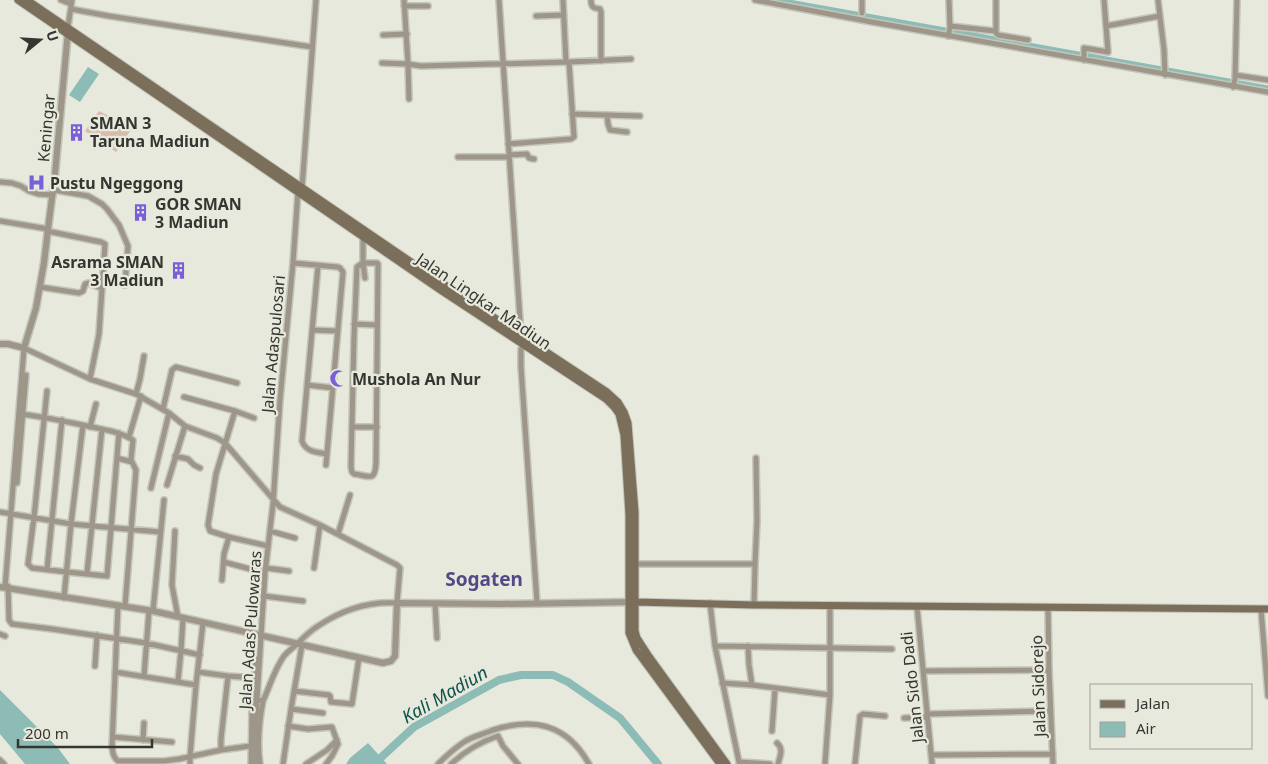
<svg xmlns="http://www.w3.org/2000/svg" width="1268" height="764" viewBox="0 0 1268 764" font-family="'Noto Sans',sans-serif">
  <style>
    .green { fill: #d9bbac }
    .water { fill: #8dbcb6 }
    .lines { fill: none; stroke-linecap: round; stroke-linejoin: round }
    .canal { stroke: #8dbcb6; stroke-width: 5 }
    .river { stroke: #8dbcb6; stroke-width: 8 }
    .minor-casing { stroke: #c3c5ba; stroke-width: 8 }
    .tertiary-casing { stroke: #c3c5ba; stroke-width: 9 }
    .secondary-casing { stroke: #c3c5ba; stroke-width: 9 }
    .minor { stroke: #9e9688; stroke-width: 5 }
    .tertiary { stroke: #9e9688; stroke-width: 6 }
    .secondary { stroke: #7b6f5b; stroke-width: 7 }
    .labels { text-anchor: middle; stroke-width: 4.5; stroke-linejoin: round; paint-order: stroke }
    .poi-label { font-size: 16px; font-weight: bold; fill: #353631; stroke: #e7e9dc; text-anchor: start }
    .street-label { font-size: 16px; fill: #353631; stroke: #e7e9dc }
    .water-label { font-size: 18px; font-style: italic; fill: #10524c; stroke: #e7e9dc }
    .quarter-label { font-size: 19px; font-weight: bold; fill: #544987; stroke: #e7e9dc }
  </style>
  <rect width="100%" height="100%" fill="#e7e9dc"/>
  <!-- green -->
  <path class="green" d="M99,111L115,119L128,130L130,131L116,152L85,131Z"/>
  <!-- water -->
  <path class="water" d="M88,67L99,74L80,102L69,95Z
    M0,690L58,748L70,764H25L0,734Z
    M368,743L387,764H346L350,758Z"/>
  <g class="lines">
    <!-- canal -->
    <path class="canal" d="M778,0L1268,88"/>
    <!-- river -->
    <path class="river" d="M374,764L414,727L499,680L521,675H553L568,682L620,718L658,764"/>
    <defs>
      <path id="minor" d="M61,0L71,4
        M404,0L408,64L409,99
        M499,0L521,335
        M563,0L566,62
        M591,0C591,7 593,8 600,9L601,12V61
        M755,0L872,22L1268,92
        M862,0V13
        M996,0V33L998,35L1028,40
        M1158,0L1164,50L1165,75
        M404,6H428
        M71,9L109,16L312,47
        M536,16L564,15
        M950,26L995,31
        M1106,26L1160,16
        M68,27L72,0
        M383,35L407,34
        M948,36L950,28L949,0
        M1084,60V48L1108,52L1104,0
        M382,63L408,64L421,66L569,62L631,59
        M1235,75L1268,80
        M1233,87L1235,79L1237,0
        M572,114L640,116
        M607,115L608,124L610,130L627,132
        M508,144L571,139L574,137L569,62
        M509,155L527,154L529,158L534,159
        M458,157H509
        M0,182L12,183L21,186L29,191L38,194L53,195
        M302,188L316,0
        M54,190L88,196L102,204L107,209L119,225L128,246L125,285
        M0,221L48,229
        M47,231L101,242L105,244L99,334L90,379
        M363,236V263H377L378,264L376,463C375,482 370,476 354,474L352,472L351,467L354,337L357,267L361,264L363,263L365,278
        M293,263L338,267L340,268L343,272L326,465
        M318,266L302,441C306,452 316,452 327,454
        M40,287L79,293L83,291L85,284L88,283L101,288
        M354,324L377,325
        M312,330L338,331
        M525,345L521,349V367L537,603
        M353,378L377,379
        M307,385L333,388
        M47,391L34,517L28,564L32,568L67,572L107,576L119,433
        M136,394L140,379L144,356
        M184,397L235,411L216,474L208,525L210,531L229,537L268,546
        M163,409L172,370L176,367L237,383
        M235,411L254,418
        M21,414C45,417 68,422 92,427C106,430 121,432 133,440L131,460L136,470L125,606
        M90,427L96,404
        M352,427H377
        M129,437L141,396
        M175,456L188,459L194,465L200,468
        M117,458L132,462
        M17,483L26,375
        M167,485L185,426
        M151,488L169,413
        M0,512L71,524L160,532
        M175,531L172,585L178,617
        M270,531L295,538
        M338,534L350,495
        M224,562L265,573
        M635,564H755
        M266,568L289,571
        M314,568L320,525
        M47,570L62,420
        M87,573L102,429
        M222,580L224,554L229,537
        M8,586L9,620L12,624L52,629L146,643L200,655
        M5,588L24,348L90,379L136,394L169,413L185,426L217,438L225,443L280,507L320,525L397,565L400,568L397,603C368,601 342,610 318,626C310,631 304,637 298,643C293,648 288,651 284,656C274,670 270,686 263,701L257,700
        M264,596L303,601
        M64,598L71,524L83,425
        M435,603L437,638
        M710,603L715,646L739,762
        M118,605L112,747C113,753 113,757 118,761H164L179,759L221,750L250,746
        M754,605L755,564L757,521L756,458
        M917,607L932,764
        M1048,608L1049,670L1053,764
        M1261,609L1268,696
        M153,611L164,500
        M0,634L5,636
        M715,646L892,649
        M748,646L749,665L752,685
        M95,666L97,635
        M923,671L1049,670
        M115,672L196,685L203,623
        M198,672L228,676L256,678
        M144,676L149,611
        M178,681L181,651L183,618
        M722,683L752,685L830,695
        M294,691L329,695L330,696L331,702L352,704L359,658
        M291,709L323,713
        M927,714L1051,711
        M904,718L927,717
        M288,726L308,729L332,727L338,744L332,756L326,764
        M772,731L775,689
        M113,737L172,742
        M143,740L144,723
        M777,743C784,749 780,756 778,764
        M221,750V739L228,676
        M931,755L1053,754
        M0,760L4,764
        M739,762L770,764
        M190,764V757L196,685
        M251,764L252,710L256,659
        M256,764L254,747L265,573L273,504L280,400L293,263L298,191
        M260,764C257,743 259,722 263,701
        M283,764L291,709L302,645
        M306,764L327,750L337,740
        M438,764C446,756 455,748 464,742C473,736 484,734 493,730C534,717 567,724 589,764
        M451,764C465,751 480,742 498,736L503,746L518,764
        M825,764L830,695V606
        M855,764L860,716L863,714L885,716"/>
      <path id="tertiary" d="M0,344H8L24,348L36,308L44,263L48,229L55,174L68,31
        M0,587L153,611L383,663L391,661L395,656L397,603L500,604L634,602"/>
      <path id="secondary" d="M18,0L439,289L606,399L614,407L619,414L624,435L629,515V633L636,650L720,764
        M27,0L436,279L607,392L618,402L624,412L628,423L635,512V631L637,638L648,655L727,764
        M635,602L754,605L1268,609"/>
    </defs>
    <!-- minor casing -->
    <use href="#minor" class="minor-casing"/>
    <!-- tertiary casing -->
    <use href="#tertiary" class="tertiary-casing"/>
    <!-- secondary casing -->
    <use href="#secondary" class="secondary-casing"/>
    <!-- minor -->
    <use href="#minor" class="minor"/>
    <!-- tertiary -->
    <use href="#tertiary" class="tertiary"/>
    <!-- secondary -->
    <use href="#secondary" class="secondary"/>
  </g>
  <!-- icons -->
  <defs>
    <symbol id="building-bare" viewBox="-9 -9 18 18"><path d="M-4-6H4V6H1V3H-1V6H-4ZM-2.5-4.3h1.7v1.8h-1.7ZM.8-4.3h1.7v1.8H.8ZM-2.5-1h1.7V.8h-1.7ZM.8-1h1.7V.8H.8Z" fill="#7b5fd9" stroke="#e7e9dc" stroke-width="2.5" paint-order="stroke"/></symbol>
    <symbol id="hospital-bare" viewBox="-9 -9 18 18"><path d="M-5-5h3v3.5h4V-5h3V5h-3V1.5h-4V5h-3Z" fill="#7b5fd9" stroke="#e7e9dc" stroke-width="2.5" paint-order="stroke"/></symbol>
    <symbol id="mosque-bare" viewBox="-9 -9 18 18"><path d="M3.5-4.9A6 6 0 1 0 3.5 4.9A5 5 0 1 1 3.5-4.9Z" fill="#7b5fd9" stroke="#e7e9dc" stroke-width="2.5" paint-order="stroke"/></symbol>
  </defs>
  <g fill-rule="evenodd">
    <use href="#building-bare" x="64" y="120" width="25" height="25"/>
    <use href="#hospital-bare" x="24" y="170" width="25" height="25"/>
    <use href="#building-bare" x="128" y="200" width="25" height="25"/>
    <use href="#building-bare" x="166" y="258" width="25" height="25"/>
    <use href="#mosque-bare" x="326" y="366" width="25" height="25"/>
  </g>
  <g class="labels">
    <!-- poi labels -->
    <g class="poi-label">
      <text x="90" y="129">SMAN 3<tspan x="90" dy="18">Taruna Madiun</tspan></text>
      <text x="50" y="189">Pustu Ngeggong</text>
      <text x="155" y="210">GOR SMAN<tspan x="155" dy="18">3 Madiun</tspan></text>
      <text x="164" y="268" text-anchor="end">Asrama SMAN<tspan x="164" dy="18">3 Madiun</tspan></text>
      <text x="352" y="385">Mushola An Nur</text>
    </g>
    <!-- street labels -->
    <g class="street-label">
      <text transform="translate(46 128) rotate(-85)" y="6">Keningar</text>
      <text transform="translate(484 301) rotate(34)" y="6">Jalan Lingkar Madiun</text>
      <text transform="translate(273 344) rotate(-85)" y="6">Jalan Adaspulosari</text>
      <text transform="translate(250 630) rotate(-86)" y="6">Jalan Adas Pulowaras</text>
      <text transform="translate(1038 686) rotate(-92)" y="6">Jalan Sidorejo</text>
      <text transform="translate(912 687) rotate(-96)" y="6">Jalan Sido Dadi</text>
    </g>
    <!-- water labels -->
    <g class="water-label">
      <text transform="translate(445 695) rotate(-30)" y="6">Kali Madiun</text>
    </g>
    <!-- quarter labels -->
    <g class="quarter-label">
      <text x="484" y="586">Sogaten</text>
    </g>
  </g>
  <!-- legend -->
  <rect x="1090" y="684" width="162" height="65" fill="#e7e9dc" stroke="#a0a198"/>
  <rect x="1100" y="700" width="25" height="8" fill="#7b6f5b" stroke="#a0a198"/>
  <text x="1136" y="709" font-size="15" fill="#353631">Jalan</text>
  <rect x="1100" y="722" width="25" height="15" fill="#8dbcb6" stroke="#a0a198"/>
  <text x="1136" y="734" font-size="15" fill="#353631">Air</text>
  <!-- north arrow -->
  <g transform="translate(40 40) rotate(72)" stroke="#e7e9dc" stroke-width="4" paint-order="stroke">
  <path d="M0-4L9 19L0 12L-9 19Z" fill="#353631"/>
  <text y="-8" font-size="14" font-weight="bold" text-anchor="middle" fill="#353631">U</text>
  </g>
  <!-- scale -->
  <path d="M18 739v8h134v-8" fill="none" stroke="#353631" stroke-width="2.5"/>
  <text x="25" y="739" font-size="15" fill="#353631" stroke="#e7e9dc" stroke-width="4" paint-order="stroke">200 m</text>
</svg>
